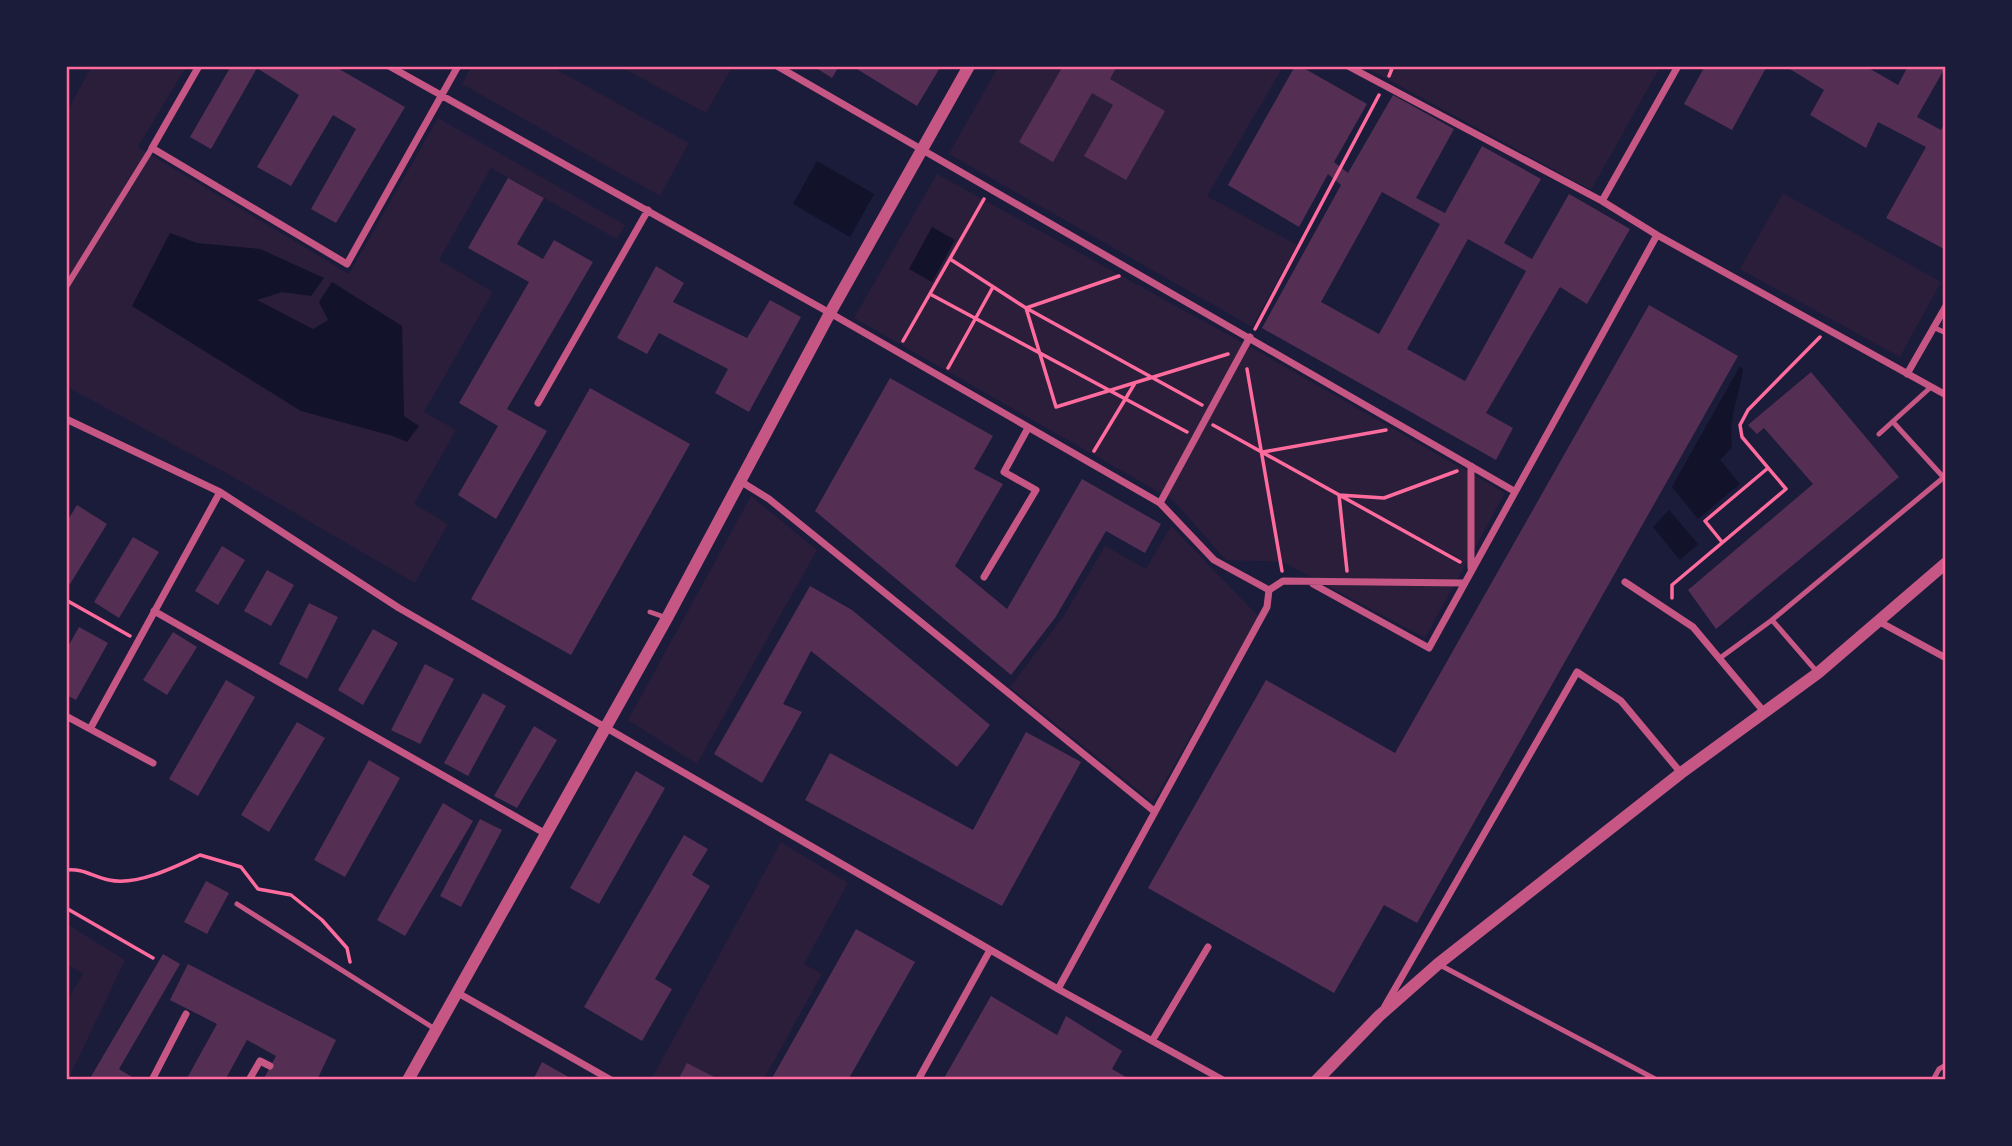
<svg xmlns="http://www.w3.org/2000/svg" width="2012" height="1146" viewBox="0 0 2012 1146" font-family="'Public Sans',sans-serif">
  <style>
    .green { fill: #2a1e3b }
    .water { fill: #12122b }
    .building { fill: #542f53; fill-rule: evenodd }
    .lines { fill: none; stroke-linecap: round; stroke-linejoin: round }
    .path { stroke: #ff6b9d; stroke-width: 3.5 }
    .service { stroke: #c65784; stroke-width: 5 }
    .pedestrian { stroke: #c65784; stroke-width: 6 }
    .minor { stroke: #c65784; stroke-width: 7 }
    .tertiary { stroke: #c65784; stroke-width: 12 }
    .neatline { fill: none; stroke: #ff6b9d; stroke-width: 2.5 }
  </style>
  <rect width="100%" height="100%" fill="#1b1b3a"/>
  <!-- green -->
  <path class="green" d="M91,67H186L138,147L349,274L438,118L625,225L617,239L491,168L439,260L493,292L424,412L456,430L414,504L448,524L415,583L228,474L67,387V112Z
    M471,67H552L689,143L660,196L462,84Z
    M621,67H732L706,113Z
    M998,67H1283L1207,196L1297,245L1252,327L949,154Z
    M1365,67H1660L1591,190Z
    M937,174L1254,349L1505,493L1425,638L1283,562L1226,560L1173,500L854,318Z
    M1783,193L1941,282L1900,357L1740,269Z
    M751,496L817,550L697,764L628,720Z
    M1171,526L1259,617L1153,802L1010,687L1065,614L1105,546L1146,569Z
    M781,842L848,883L804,964L822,974L764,1079L651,1080Z
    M67,924L125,960L68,1080L67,1001L83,974L67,964Z"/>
  <!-- water -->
  <path class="water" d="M817,161L874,194L850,237L793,204Z
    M932,227L955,240L932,282L909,269Z
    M170,233L197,243L260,249L324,278L311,296L282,292L257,300L313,329L328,320L319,302L332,282L402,326L404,416L419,426L407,442L393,436L301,411L132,306Z
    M1740,366L1743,369C1739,399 1728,415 1732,447L1720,460L1740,484L1698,519L1672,487Z
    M1669,510L1698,544L1680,560L1653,527Z"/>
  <!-- building -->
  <path class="building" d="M231,66H334L405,107L336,223L311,209L356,129L333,115L291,186L257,167L299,95L257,68L211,149L190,137Z
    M813,66H839L832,78Z
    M852,66H941L917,106Z
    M1063,66H1117L1110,79L1165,111L1126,180L1084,156L1113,105L1092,93L1053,162L1019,142Z
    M1295,66H1300L1367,104L1334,162L1348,173L1393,95L1454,129L1416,198L1445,213L1482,146L1541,179L1504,243L1532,259L1569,194L1630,229L1587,304L1560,287L1486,413L1513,428L1496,460L1262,328L1341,185L1328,174L1299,227L1228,185ZM1382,192L1440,224L1379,334L1321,302ZM1468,239L1526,271L1465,381L1407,349Z
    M1705,66H1767L1732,130L1684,104Z
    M1785,66H1865L1898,85L1908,66H1946L1917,117L1941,130L1946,122V250L1886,218L1926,147L1878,122L1866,148L1810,115L1824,90Z
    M508,178L544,198L517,244L543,259L554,240L593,262L507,409L547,431L496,519L458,495L498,426L459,403L529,282L468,248Z
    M656,266L684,283L673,302L747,338L770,300L801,317L749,412L715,393L728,369L659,333L647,354L617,338Z
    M1649,305L1738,356L1417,923L1384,905L1334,993L1148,888L1266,680L1395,753Z
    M1811,372L1899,477L1716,629L1688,590L1813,484L1764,428L1757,434L1748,425Z
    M890,378L993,436L974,469L1003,484L955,566L1007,609L1082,479L1161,524L1145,553L1106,531L1055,618L1011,675L815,511Z
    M590,388L690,444L571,655L471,599Z
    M77,505L107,524L70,584L66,582V523Z
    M133,537L159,552L119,618L94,602Z
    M222,546L245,560L218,605L195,591Z
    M267,570L294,585L271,626L244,611Z
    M810,586L852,610L990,725L957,767L811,651L783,704L802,712L762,783L714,754Z
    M309,603L338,617L307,679L279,664Z
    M79,627L108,643L76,700L66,695V650Z
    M373,629L398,643L363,705L338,690Z
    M173,632L197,647L167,695L143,680Z
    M425,664L454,679L420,744L391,730Z
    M226,680L255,697L198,796L169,779Z
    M483,693L506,706L468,776L444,763Z
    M297,722L325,738L269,832L241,815Z
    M534,726L557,740L517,808L494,796Z
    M1026,732L1081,762L1002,906L805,800L830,753L973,830Z
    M369,760L400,778L345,877L314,860Z
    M636,771L665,788L599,904L570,888Z
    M443,803L473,821L405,936L377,920Z
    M480,819L502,830L461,907L440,896Z
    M684,835L708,849L692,875L710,886L655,979L672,989L642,1041L584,1007Z
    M206,881L229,893L207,934L184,922Z
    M856,929L915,962L848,1080H771Z
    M163,954L180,964L119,1069L137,1080H89Z
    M188,964L336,1040L317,1080H263L276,1056L247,1040L225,1080H186L217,1024L170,1000Z
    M991,996L1057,1035L1066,1016L1122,1051L1112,1069L1131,1080H943Z
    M542,1062L574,1080H533Z
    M687,1063L720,1080H681L679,1078Z"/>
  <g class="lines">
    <!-- path -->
    <path class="path" d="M1389,76L1393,66
      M950,259L1026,308L1202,405
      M1119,276L1026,308L1056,407L1228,354
      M930,294L1187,432
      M1255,329L1379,95
      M903,341L984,199
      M948,368L993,287
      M1247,369L1282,571
      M1213,425L1460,562
      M1094,451L1135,383
      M1263,452L1386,430
      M1722,542L1705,521L1768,468
      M1347,571L1339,495L1384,498L1457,471
      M1672,598V585L1786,489L1742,437L1740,425L1748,410L1820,337
      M66,600L130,636
      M66,870C83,868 93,877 109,880C137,886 175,867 200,855L241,867L258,889L291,895L322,920L347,948L350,962
      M66,908L153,958"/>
    <!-- service -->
    <path class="service" d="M1933,327L1946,333
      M1893,422L1945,479
      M1879,434L1931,387
      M650,612L667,618
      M1772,620L1818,673
      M1720,658L1772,620L1943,478
      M237,904L435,1029
      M1438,964L1657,1080
      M1933,1080L1939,1069L1946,1065"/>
    <!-- pedestrian -->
    <path class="pedestrian" d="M66,287L152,148"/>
    <!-- minor -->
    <path class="minor" d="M199,66L152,148L347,264L458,66
      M389,66L830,313L1160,503L1214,560L1269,590
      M777,66L1514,491
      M1348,66L1602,201L1657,235L1946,395
      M66,67L67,66
      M1602,201L1678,66
      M1907,374L1946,306
      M538,403L648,210
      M66,419L220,492L399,608L1058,989L1223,1080
      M1471,466V568
      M740,481L769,499L1154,811
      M1160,503L1250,337
      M984,577L1036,490L1004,472L1028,428
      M1625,582L1693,627L1765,713
      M1313,584L1429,648L1657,235
      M154,611L546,834
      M1878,621L1946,658
      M66,716L90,729L220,492
      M90,729L153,763
      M1058,989L1267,607L1269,590L1283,581L1463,583
      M458,993L611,1080
      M1385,1006L1577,672L1621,701L1681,773
      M1152,1041L1208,947
      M152,1080L186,1014
      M249,1080L260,1061L270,1066
      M918,1080L990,950"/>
    <!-- tertiary -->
    <path class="tertiary" d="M408,1080L667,618L830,313L969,66
      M1317,1080L1379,1016L1438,964L1681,773L1818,673L1946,563"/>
  </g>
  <!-- border -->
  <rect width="2012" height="1146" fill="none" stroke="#1b1b3a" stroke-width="136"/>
  <rect x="68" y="68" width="1876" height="1010" class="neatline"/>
</svg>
